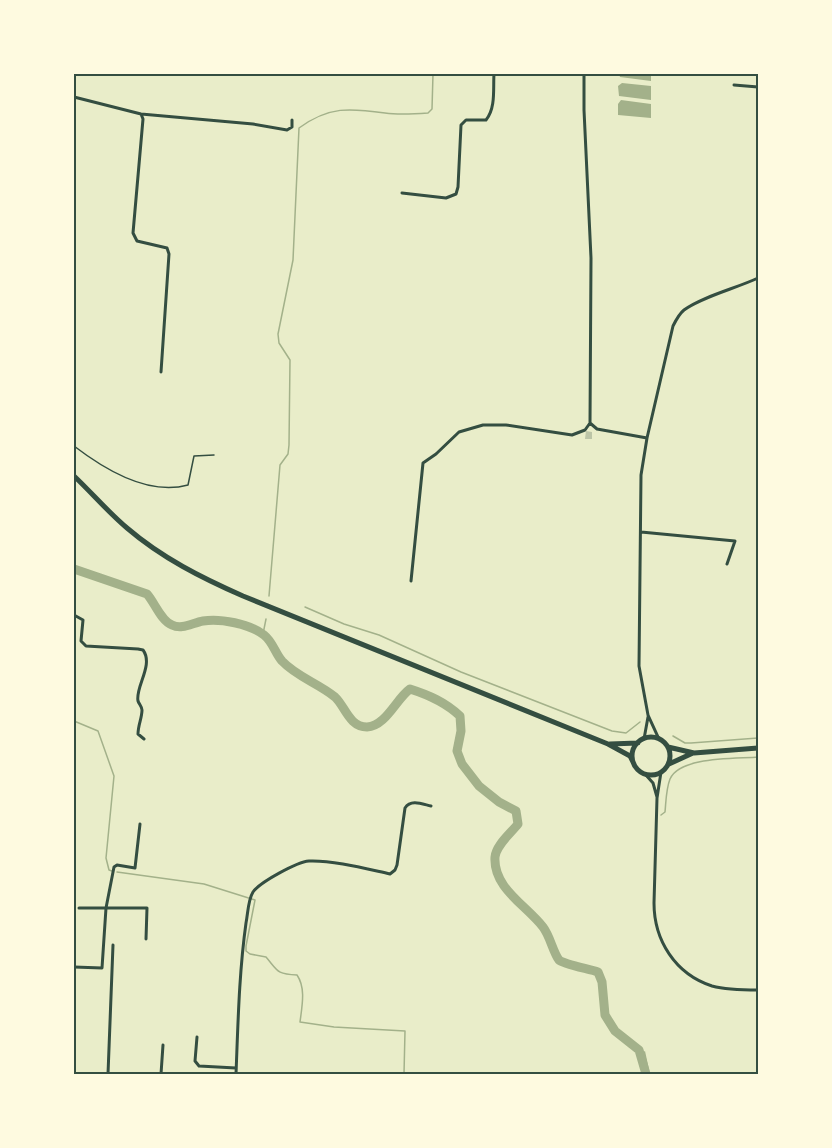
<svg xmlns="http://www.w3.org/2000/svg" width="832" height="1148" viewBox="0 0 832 1148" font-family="'IBM Plex Sans',sans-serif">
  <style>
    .water { fill: #a3b18a }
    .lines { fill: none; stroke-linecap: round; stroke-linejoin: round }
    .stream { stroke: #a3b18a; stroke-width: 1.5 }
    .river { stroke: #a3b18a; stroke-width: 9 }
    .building { fill: #bcc5a7 }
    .service { stroke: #344e41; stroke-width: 1.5 }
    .minor { stroke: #344e41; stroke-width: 3 }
    .primary { stroke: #344e41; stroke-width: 5 }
    .neatline { fill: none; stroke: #344e41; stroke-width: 2 }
  </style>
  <rect width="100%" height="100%" fill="#e9edc9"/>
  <!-- water -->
  <path class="water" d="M619,74H651V81L620,77Z
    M622,83L651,86V100L619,96L618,86Z
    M621,100L651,104V118L618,115V104Z
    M645,1051L650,1074H642L638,1056Z"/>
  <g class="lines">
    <!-- stream -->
    <path class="stream" d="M269,596L280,465L288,454L289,445L290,360L279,343L278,334L293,260L299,128C329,106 350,108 385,113C399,115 414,114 428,113L432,109L433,74
      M305,607L344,624L379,635L461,672L612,731L626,733L640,722
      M263,634L266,619
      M74,721L98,731L114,776L106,858L109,870L112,871
      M673,736L685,743H691L758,738
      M661,815L665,812C666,802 666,789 670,779C680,756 737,759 758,757
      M117,872L204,884L255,900L246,946V951L250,954L266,957C278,971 276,974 297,975C306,988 302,1006 300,1022L334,1027L405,1031L404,1074"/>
    <!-- river -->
    <path class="river" d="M74,569L147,594C155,603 161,621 172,625C182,630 192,623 203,621C220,618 250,624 264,635C273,642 275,653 282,661C297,677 318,683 335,697C345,706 349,727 367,727C386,726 396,699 410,689C429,695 445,702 460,716L461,731L457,751L462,764L479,786L499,802L516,811L518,824C511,833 496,845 495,857C493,888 526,905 543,927C550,936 553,952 559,960C563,964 589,969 598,972L602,982L605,1015L615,1031L639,1050L646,1074"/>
  </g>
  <!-- building -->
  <path class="building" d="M586,431L592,432V439H585Z"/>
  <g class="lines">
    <!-- service -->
    <path class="service" d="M74,446C104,469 149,496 188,485L194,456L214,455"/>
    <!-- minor -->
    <path class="minor" d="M734,85L758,87
      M74,97L141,114L253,124L287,130L292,127V120
      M141,114L143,119L133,233L137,241L167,248L169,254L161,372
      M402,193L446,198L456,194L458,187L461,125L466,120H486C496,108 493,88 494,74
      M590,423L597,429L647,438
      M641,532L735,541L727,564
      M411,581L423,463L436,454L459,432L483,425H506L572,435L585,430L590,423L591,258L584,110V74
      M74,615L83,620L81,641L86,646L138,649L143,650C154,665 135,687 138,701C139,704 142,707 142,710C142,718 138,725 138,734L144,739
      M644,739L648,717
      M659,739L648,715L639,666L641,475L647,438L673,326C676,320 679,314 684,310C701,297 737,288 758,278
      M661,772L657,798L654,903C654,940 675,974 712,986C727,990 743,990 758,990
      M645,774L653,783L657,797
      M79,908H147L146,939
      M74,967L102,968L106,908L114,867L117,865L135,868L140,824
      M197,1037L195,1061L199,1066L236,1068
      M108,1074L113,945
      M161,1074L163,1045
      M236,1074C238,1024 239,973 246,923C248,913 248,900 253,892C260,882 297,862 309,861C333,860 367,869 390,874L395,870L397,865L405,808C411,799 422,804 431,806"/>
    <!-- primary -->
    <path class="primary" d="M74,476C92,493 108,512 127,528C162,558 202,578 243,596L608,744L630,756L634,764
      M632 756a19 19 0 1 1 38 0a19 19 0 1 1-38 0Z
      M610,744L638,743
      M668,747L694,753L758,748
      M669,764L693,753"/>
  </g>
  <!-- border -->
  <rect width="832" height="1148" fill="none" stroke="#fefae0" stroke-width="150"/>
  <rect x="75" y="75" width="682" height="998" class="neatline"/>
</svg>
